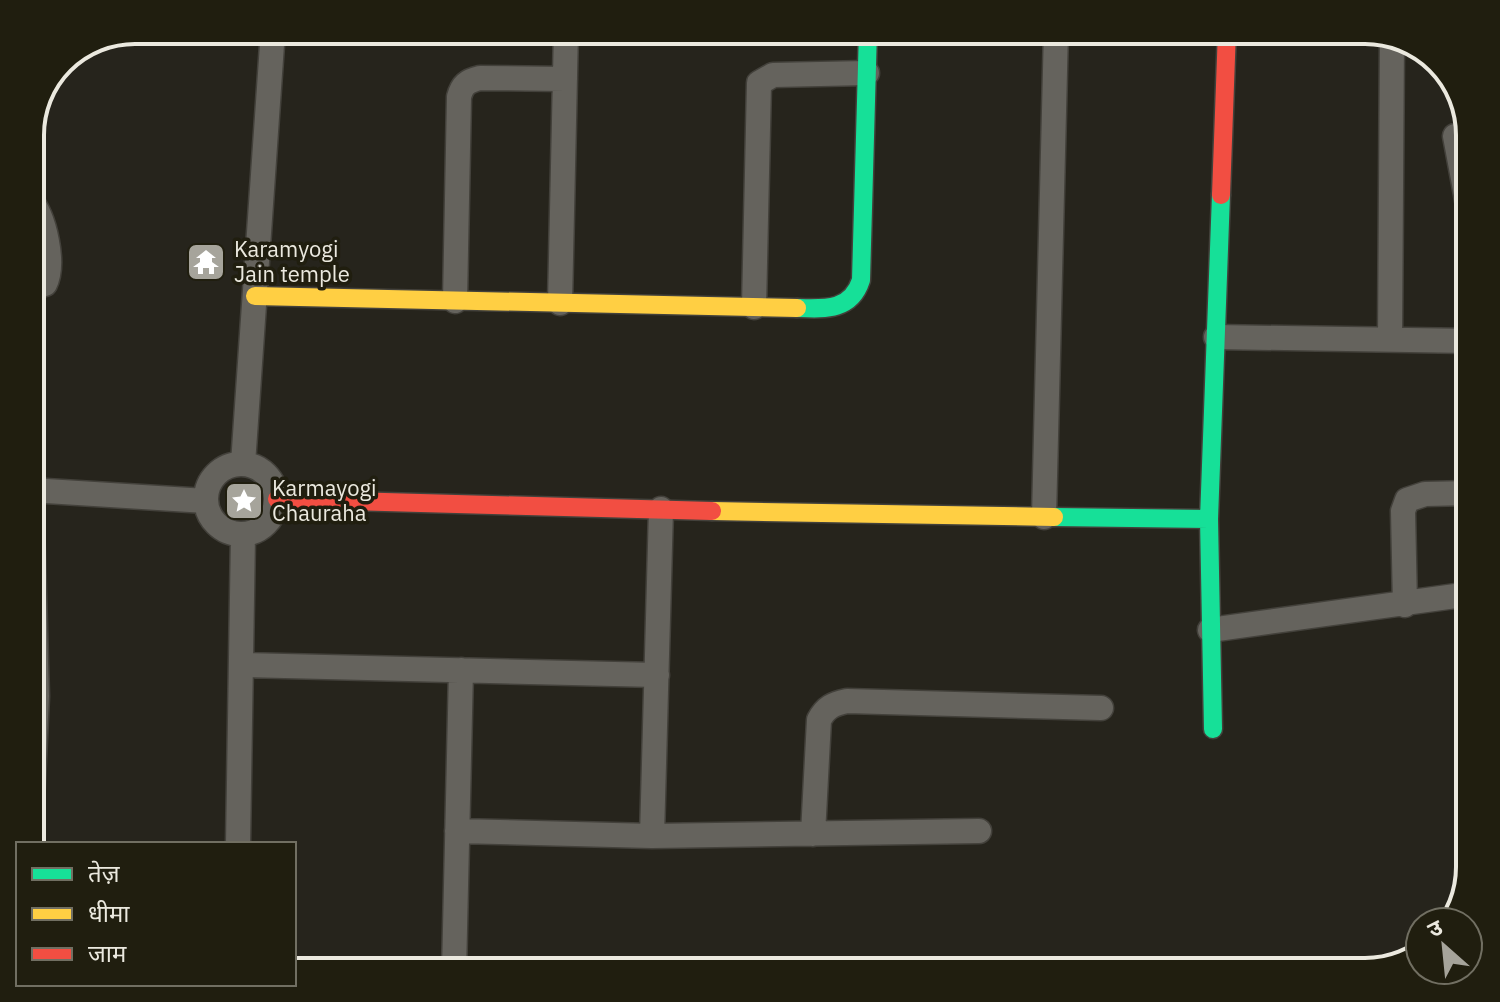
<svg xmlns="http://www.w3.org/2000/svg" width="1500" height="1002" viewBox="0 0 1500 1002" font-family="'IBM Plex Sans','Noto Sans Devanagari',sans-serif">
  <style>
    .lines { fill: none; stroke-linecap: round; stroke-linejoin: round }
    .street-casing { stroke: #43413b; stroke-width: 27 }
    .fast-casing { stroke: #43413b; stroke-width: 21 }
    .slow-casing { stroke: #43413b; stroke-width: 21 }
    .jam-casing { stroke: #43413b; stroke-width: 21 }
    .street { stroke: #65635d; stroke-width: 24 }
    .fast { stroke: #16e098; stroke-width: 18 }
    .slow { stroke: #ffcf43; stroke-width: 18 }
    .jam { stroke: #f24e42; stroke-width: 18 }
    .labels { text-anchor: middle; stroke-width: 7; stroke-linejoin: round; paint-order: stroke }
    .poi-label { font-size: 22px; fill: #ebe9df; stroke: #201e0f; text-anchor: start }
    .rim { fill: none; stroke: #ebe9df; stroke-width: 4 }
  </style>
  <rect width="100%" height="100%" fill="#26241c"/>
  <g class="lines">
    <defs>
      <path id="street" d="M1455,136L1470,216
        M30,200C45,217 55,264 45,284L30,288
        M455,301L459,97C462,85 467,81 480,78L565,79
        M560,303L566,30
        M754,307L759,83L773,75L867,73
        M1216,337L1470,341
        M1390,339L1392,38
        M243,464L273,30
        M206 499a35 35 0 1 1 70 0a35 35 0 1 1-70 0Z
        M30,490L206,501
        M1044,517L1056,30
        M1405,605L1403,511L1407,500L1425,494L1470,493
        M1210,630L1470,594
        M241,665L657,675
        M457,831L652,836L979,831
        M813,834L819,720C826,707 833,704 847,701L1101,708
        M652,836L661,509
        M30,844L37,696L31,490
        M238,844L243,535
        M454,972L461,670"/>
      <path id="fast" d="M797,308C825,309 851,311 861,280L868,30
        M1054,517L1209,519
        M1213,729L1209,519L1221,195"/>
      <path id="slow" d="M255,296L797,308
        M712,511L1054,517"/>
      <path id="jam" d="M1221,195L1227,30
        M277,499L712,511"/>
    </defs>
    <!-- street casing -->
    <use href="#street" class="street-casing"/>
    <!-- fast casing -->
    <use href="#fast" class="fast-casing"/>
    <!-- slow casing -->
    <use href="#slow" class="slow-casing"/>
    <!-- jam casing -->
    <use href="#jam" class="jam-casing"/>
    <!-- street -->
    <use href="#street" class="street"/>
    <!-- fast -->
    <use href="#fast" class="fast"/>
    <!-- slow -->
    <use href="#slow" class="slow"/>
    <!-- jam -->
    <use href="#jam" class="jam"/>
  </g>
  <!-- icons -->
  <defs>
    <symbol id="temple-square" viewBox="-11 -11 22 22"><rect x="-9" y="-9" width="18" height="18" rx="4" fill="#a6a49b" stroke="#201e0f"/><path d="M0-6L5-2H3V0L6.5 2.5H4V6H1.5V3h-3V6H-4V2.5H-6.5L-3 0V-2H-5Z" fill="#fff"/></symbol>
    <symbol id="sight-square" viewBox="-11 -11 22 22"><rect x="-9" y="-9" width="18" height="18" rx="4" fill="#a6a49b" stroke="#201e0f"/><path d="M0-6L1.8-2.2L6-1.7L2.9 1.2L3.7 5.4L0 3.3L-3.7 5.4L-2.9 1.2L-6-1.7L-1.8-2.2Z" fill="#fff"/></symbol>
  </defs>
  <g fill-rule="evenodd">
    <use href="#temple-square" x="184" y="240" width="44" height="44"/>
    <use href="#sight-square" x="222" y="479" width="44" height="44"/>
  </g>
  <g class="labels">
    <!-- poi labels -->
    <g class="poi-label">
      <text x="234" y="257">Karamyogi<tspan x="234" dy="25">Jain temple</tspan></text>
      <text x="272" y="496">Karmayogi<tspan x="272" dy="25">Chauraha</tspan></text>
    </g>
  </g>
  <!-- crop -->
  <path d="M0 0H1500V1002H0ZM135 44H1365A91 91 0 0 1 1456 135V867A91 91 0 0 1 1365 958H135A91 91 0 0 1 44 867V135A91 91 0 0 1 135 44Z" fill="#201e0f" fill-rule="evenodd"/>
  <path class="rim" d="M135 44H1365A91 91 0 0 1 1456 135V867A91 91 0 0 1 1365 958H135A91 91 0 0 1 44 867V135A91 91 0 0 1 135 44Z"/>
  <!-- legend -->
  <rect x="16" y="842" width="280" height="144" fill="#201e0f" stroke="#716f62" stroke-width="2"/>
  <rect x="32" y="868" width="40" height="12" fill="#16e098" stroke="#716f62" stroke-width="2"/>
  <text x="88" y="882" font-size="24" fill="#ebe9df">तेज़</text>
  <rect x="32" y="908" width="40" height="12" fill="#ffcf43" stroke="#716f62" stroke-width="2"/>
  <text x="88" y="922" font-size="24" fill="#ebe9df">धीमा</text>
  <rect x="32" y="948" width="40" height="12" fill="#f24e42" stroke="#716f62" stroke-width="2"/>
  <text x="88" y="962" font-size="24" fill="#ebe9df">जाम</text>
  <!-- north arrow -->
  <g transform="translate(1444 946) rotate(333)"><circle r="38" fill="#201e0f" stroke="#716f62" stroke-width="2"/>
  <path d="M0-6L14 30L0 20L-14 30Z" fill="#a6a49b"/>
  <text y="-12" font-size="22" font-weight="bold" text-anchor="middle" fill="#ebe9df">उ</text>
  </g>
</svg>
